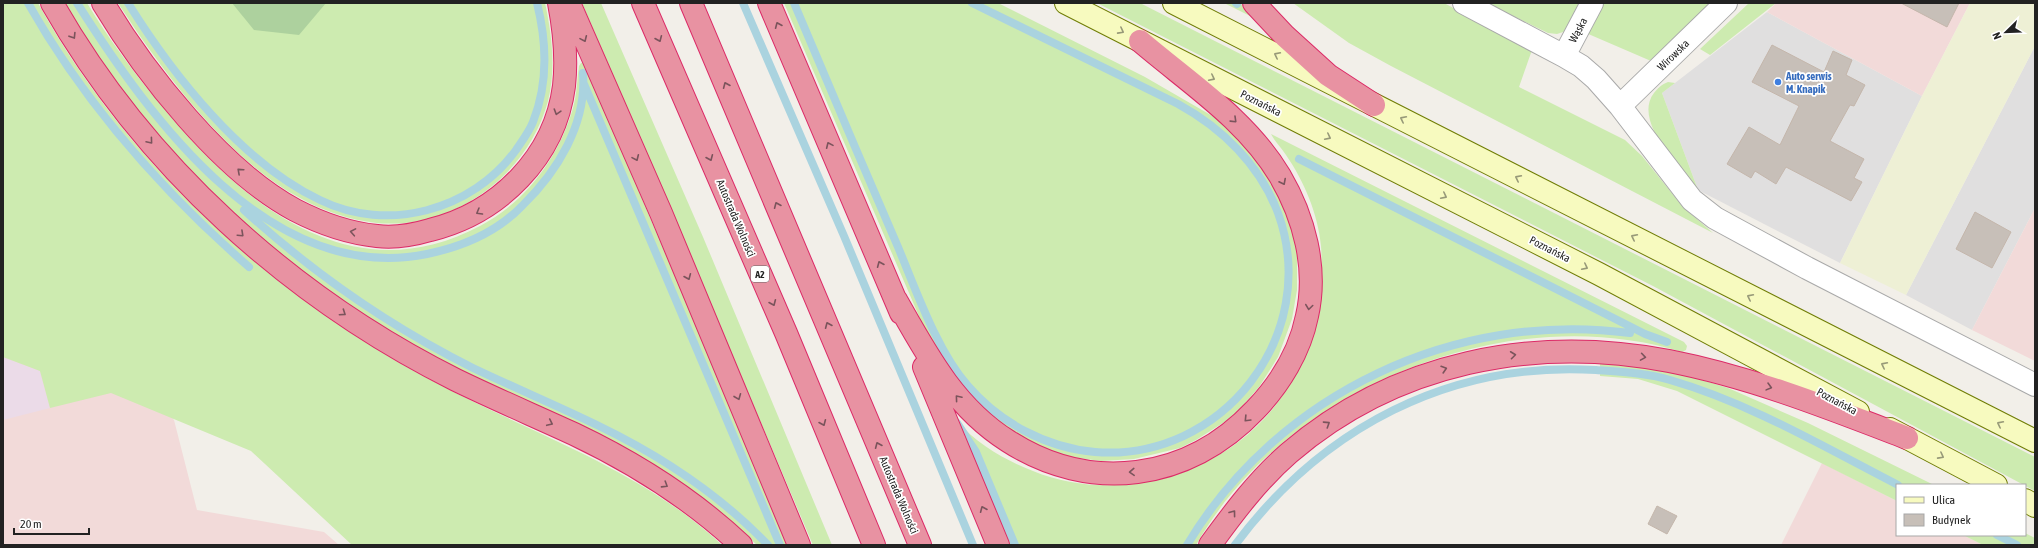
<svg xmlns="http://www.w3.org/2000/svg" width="2038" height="548" viewBox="0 0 2038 548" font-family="'Asap Condensed',sans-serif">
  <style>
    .residential { fill: #e0dfdf }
    .commercial { fill: #f2dad9 }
    .industrial { fill: #ebdbe8 }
    .farmland { fill: #eef0d5 }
    .grass { fill: #cdebb0 }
    .forest { fill: #add19e }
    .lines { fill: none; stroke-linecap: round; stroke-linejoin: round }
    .stream { stroke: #aad3df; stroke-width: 8 }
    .building { fill: #c7bfb8; stroke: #c4b6ab }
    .minor-casing { stroke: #a9a9a9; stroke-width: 24 }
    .secondary-casing { stroke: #707d05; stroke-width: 24 }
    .motorway-casing { stroke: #dc2a67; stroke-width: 24 }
    .minor { stroke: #fff; stroke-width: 22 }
    .secondary { stroke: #f7fabf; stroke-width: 22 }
    .motorway { stroke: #e892a2; stroke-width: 22 }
    .oneway { stroke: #7b545c }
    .oneway2 { stroke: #979978 }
    .shop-dot { fill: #3f7fe0; stroke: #fff; stroke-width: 1.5 }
    .labels { text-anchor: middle; stroke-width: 3.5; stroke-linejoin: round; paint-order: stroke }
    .shield { fill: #fff; stroke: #646464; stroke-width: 1 }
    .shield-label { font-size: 10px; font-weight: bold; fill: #222 }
    .street-label { font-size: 11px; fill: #222; stroke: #fff }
    .shop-label { font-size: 11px; font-weight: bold; fill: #366cbe; stroke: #fff; text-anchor: start }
  </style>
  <rect width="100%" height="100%" fill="#f2efe9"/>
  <!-- residential -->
  <path class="residential" d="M1767,12L1922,96L1840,263L1698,190L1662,93Z
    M2035,46V208L1972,330L1906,295Z"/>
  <!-- commercial -->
  <path class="commercial" d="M1776,3H1970L1922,96L1767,12Z
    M3,171L174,420L197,510L324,532L339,545H3Z
    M2035,208V361L1972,330Z
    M1822,463L1897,501V535H1963L1983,545H1781Z"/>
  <!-- industrial -->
  <path class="industrial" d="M3,357L40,371L50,408L3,420Z"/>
  <!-- farmland -->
  <path class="farmland" d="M1970,3H2035V46L1906,295L1840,263L1922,96Z"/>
  <!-- grass -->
  <path class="grass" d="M3,3H38C129,169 284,307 452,391C544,438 645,473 722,545H352L251,451L111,393L50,408L40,371L3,357Z
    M63,3H87C109,39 134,73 161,105C241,203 350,295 480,226C526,202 559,157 573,108C577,94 577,80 579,66L581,63L584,62L789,545H757L731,522C656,480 580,438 505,396C429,354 354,313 286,259C219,206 158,141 108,72C92,50 78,26 63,3Z
    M118,3H545C552,35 556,68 548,101C528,175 454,230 377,223C350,220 323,211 300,198C228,160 161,70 118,3Z
    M582,3H601L703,237L832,545H813Z
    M784,3H998L1145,77L1221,121L1250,148L1286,207L1293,230L1297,254V290L1292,319L1278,357L1259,387L1239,410L1226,421L1196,440L1180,448L1134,459L1101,461L1071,457L1038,447L982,412L931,344Z
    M1097,3H1140L2035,457V491L1653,286Z
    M1224,3H1240L1252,14L1250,16Z
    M1293,3H1444L1532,50L1519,87L1625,140L1642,156L1683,207L1713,233L1391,66L1349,43Z
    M1487,3H1581L1566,31L1557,34L1548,33Z
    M1601,3H1711L1651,61L1586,33Z
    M1749,3H1776L1710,55L1700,49Z
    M1668,82L1675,83L1662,93L1698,190C1681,169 1632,121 1654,93C1657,89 1662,84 1668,82Z
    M1271,134L1684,342L1687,346L1686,350L1682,352C1509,298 1285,387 1196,545H1007L957,421C978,445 1005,460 1033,471C1123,508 1240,471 1289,385C1302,364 1307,342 1313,317C1319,293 1323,271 1321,246C1318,214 1304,181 1286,155C1281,147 1275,142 1271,134Z
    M1600,361L1679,373L1728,388L1808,423L1934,485H1897V501L1677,391L1638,379L1600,376Z
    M2025,533L2035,538V545H1983L1963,535H2025Z"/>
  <!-- forest -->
  <path class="forest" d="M232,3H326L299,35L254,30Z"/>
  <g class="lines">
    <!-- stream -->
    <path class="stream" d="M28,3C85,104 162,191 249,267
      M77,3C150,118 270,286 427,254C461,247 497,232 522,206C557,172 587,124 583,73
      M128,3C173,75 242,163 320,200C387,233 472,211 516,150C522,141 529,132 533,122C548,84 547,43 537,3
      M743,3L844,236L973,545
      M794,3C828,84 863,166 898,247C916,290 937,351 968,386C1000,423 1047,448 1095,452C1222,462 1322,335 1278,213C1260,165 1222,128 1178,104L972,3
      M1236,3L1237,4
      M584,84L780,545
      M1299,159L1645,334L1667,342
      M244,210C313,273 389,326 473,368C515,388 558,406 599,426C661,456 720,495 768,545
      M957,423L976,452L1015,545
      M1997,535L2017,545
      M1187,545C1278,393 1456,310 1630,333
      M1235,545C1322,428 1449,361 1596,370C1621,372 1647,373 1670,380C1750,403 1824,447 1898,485"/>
  </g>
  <!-- building -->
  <path class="building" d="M1901,3H1959L1947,27Z
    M1772,45L1824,72L1833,51L1852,60L1846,75L1865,85L1854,106L1850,105L1830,141L1864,159L1854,178L1862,182L1851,201L1786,167L1776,184L1755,171L1751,178L1727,164L1749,127L1780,145L1799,106L1752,82Z
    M1975,212L2011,232L1992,268L1956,249Z
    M1657,506L1677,516L1667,534L1648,524Z"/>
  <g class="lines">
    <defs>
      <path id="minor" d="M1464,3L1564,56L1581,66L1596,79L1620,106L1692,200L1715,218L1807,268L2035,385
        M1564,56L1592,3
        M1620,106L1726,3"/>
      <path id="secondary" d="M1066,3L1599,274L1858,412
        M1174,3L2035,441
        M1890,429L1996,485
        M2025,500L2035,506"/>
      <path id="motorway" d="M52,3C144,165 290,297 456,380C495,399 535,416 574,434C635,463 692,499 741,545
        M103,3C145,73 222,171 295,210C320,223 348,233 377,236C394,238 413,235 430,230C499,213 555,157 564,86C567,59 564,29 559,3
        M569,3L661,213L799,545
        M643,3L786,333L874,545
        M691,3L920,545
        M769,3L901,313
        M1254,3L1285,36L1328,75L1374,105
        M896,300C926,353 954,407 1008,441C1090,494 1188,481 1255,410C1280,384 1300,351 1307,316C1318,268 1304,217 1280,176C1246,119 1189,83 1140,41
        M924,367L998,545
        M1210,545C1234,512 1258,480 1289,453C1395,362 1533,335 1669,361C1751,377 1829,408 1907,438"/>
    </defs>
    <!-- minor casing -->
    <use href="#minor" class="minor-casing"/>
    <!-- secondary casing -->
    <use href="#secondary" class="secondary-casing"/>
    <!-- motorway casing -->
    <use href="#motorway" class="motorway-casing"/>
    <!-- minor -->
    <use href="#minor" class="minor"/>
    <!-- secondary -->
    <use href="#secondary" class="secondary"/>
    <!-- motorway -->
    <use href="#motorway" class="motorway"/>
  </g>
  <!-- one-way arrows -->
  <defs><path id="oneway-chevron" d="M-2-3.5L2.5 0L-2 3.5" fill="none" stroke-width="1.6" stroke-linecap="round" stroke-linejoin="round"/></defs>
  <g class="oneway">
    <use href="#oneway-chevron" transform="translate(778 25) rotate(-113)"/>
    <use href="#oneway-chevron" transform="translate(73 36) rotate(58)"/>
    <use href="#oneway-chevron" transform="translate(584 39) rotate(66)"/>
    <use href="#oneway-chevron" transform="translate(659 39) rotate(67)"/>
    <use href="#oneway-chevron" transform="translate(726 85) rotate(-113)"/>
    <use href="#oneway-chevron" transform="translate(557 112) rotate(107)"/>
    <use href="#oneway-chevron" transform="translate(1234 120) rotate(44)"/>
    <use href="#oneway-chevron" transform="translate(150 141) rotate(50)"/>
    <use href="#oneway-chevron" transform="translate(829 145) rotate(-114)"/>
    <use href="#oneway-chevron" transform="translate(636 158) rotate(66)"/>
    <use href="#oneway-chevron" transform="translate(710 158) rotate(67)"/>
    <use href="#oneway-chevron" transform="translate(240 171) rotate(-138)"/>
    <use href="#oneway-chevron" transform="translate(1283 182) rotate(63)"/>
    <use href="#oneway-chevron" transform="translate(777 205) rotate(-113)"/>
    <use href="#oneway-chevron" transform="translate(479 212) rotate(150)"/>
    <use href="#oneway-chevron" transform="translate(353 232) rotate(-170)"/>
    <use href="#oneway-chevron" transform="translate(241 234) rotate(43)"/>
    <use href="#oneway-chevron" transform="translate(880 264) rotate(-113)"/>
    <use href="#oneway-chevron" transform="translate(688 277) rotate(67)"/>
    <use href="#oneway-chevron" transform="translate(773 303) rotate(67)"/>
    <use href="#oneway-chevron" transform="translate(1309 307) rotate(98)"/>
    <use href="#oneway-chevron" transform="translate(343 313) rotate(34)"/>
    <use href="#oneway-chevron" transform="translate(828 325) rotate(-113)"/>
    <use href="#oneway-chevron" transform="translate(1513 355) rotate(-7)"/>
    <use href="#oneway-chevron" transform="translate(1643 357) rotate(9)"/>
    <use href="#oneway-chevron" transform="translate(1444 369) rotate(-17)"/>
    <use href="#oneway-chevron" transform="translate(1769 387) rotate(15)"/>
    <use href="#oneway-chevron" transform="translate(738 397) rotate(68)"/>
    <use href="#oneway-chevron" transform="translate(958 398) rotate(-130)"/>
    <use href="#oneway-chevron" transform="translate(1247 419) rotate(134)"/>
    <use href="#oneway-chevron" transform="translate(550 423) rotate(25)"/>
    <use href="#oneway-chevron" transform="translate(823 423) rotate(67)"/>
    <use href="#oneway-chevron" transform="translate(1327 424) rotate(-33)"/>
    <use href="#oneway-chevron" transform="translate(878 445) rotate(-113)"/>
    <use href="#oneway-chevron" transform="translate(1132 472) rotate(177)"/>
    <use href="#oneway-chevron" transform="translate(665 485) rotate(32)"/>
    <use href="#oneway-chevron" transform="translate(983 509) rotate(-113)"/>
    <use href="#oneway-chevron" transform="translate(1233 513) rotate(-53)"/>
  </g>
  <g class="oneway2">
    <use href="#oneway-chevron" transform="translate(1121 31) rotate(28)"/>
    <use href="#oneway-chevron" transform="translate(1277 55) rotate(-153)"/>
    <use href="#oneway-chevron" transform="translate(1212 78) rotate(27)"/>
    <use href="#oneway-chevron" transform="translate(1403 119) rotate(-153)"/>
    <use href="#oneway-chevron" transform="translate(1328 137) rotate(27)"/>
    <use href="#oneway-chevron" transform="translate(1518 178) rotate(-153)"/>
    <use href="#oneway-chevron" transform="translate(1444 196) rotate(27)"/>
    <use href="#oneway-chevron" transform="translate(1634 237) rotate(-153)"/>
    <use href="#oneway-chevron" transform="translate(1585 267) rotate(27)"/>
    <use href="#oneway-chevron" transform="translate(1750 297) rotate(-153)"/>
    <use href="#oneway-chevron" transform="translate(1884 365) rotate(-153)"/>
    <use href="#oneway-chevron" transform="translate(2000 424) rotate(-153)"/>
    <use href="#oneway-chevron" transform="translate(1941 456) rotate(28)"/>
  </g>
  <!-- markers -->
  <circle class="shop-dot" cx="1778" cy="82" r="4"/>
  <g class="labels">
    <!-- shield labels -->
    <rect class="shield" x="751" y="266" width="18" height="16" rx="3"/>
    <g class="shield-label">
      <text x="760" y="278">A2</text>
    </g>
    <!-- street labels -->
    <g class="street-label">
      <text transform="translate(1578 30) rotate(-62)" y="4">Wąska</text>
      <text transform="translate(1673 55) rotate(-44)" y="4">Wirowska</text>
      <text transform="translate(1261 103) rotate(27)" y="4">Poznańska</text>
      <text transform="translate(736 218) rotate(67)" y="4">Autostrada Wolności</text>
      <text transform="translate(1550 249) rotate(27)" y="4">Poznańska</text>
      <text transform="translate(1837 401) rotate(28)" y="4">Poznańska</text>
      <text transform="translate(899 495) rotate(67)" y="4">Autostrada Wolności</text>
    </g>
    <!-- shop labels -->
    <g class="shop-label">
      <text x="1786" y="80">Auto serwis<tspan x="1786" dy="13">M. Knapik</tspan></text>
    </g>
  </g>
  <!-- border -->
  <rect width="2038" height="548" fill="none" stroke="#222222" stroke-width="8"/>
  <!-- legend -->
  <rect x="1896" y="484" width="130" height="52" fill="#ffffff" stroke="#a7a7a7"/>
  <rect x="1904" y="497" width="20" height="6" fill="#f7fabf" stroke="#a7a7a7"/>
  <text x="1932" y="504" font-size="12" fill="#222222">Ulica</text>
  <rect x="1904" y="514" width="20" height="12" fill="#c7bfb8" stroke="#a7a7a7"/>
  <text x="1932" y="524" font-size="12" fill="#222222">Budynek</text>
  <!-- north arrow -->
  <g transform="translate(2006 32) rotate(247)" stroke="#ffffff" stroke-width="3" paint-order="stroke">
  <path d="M0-3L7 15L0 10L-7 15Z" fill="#222222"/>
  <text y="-6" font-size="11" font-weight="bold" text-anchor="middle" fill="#222222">N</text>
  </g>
  <!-- scale -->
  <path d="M14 528v6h75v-6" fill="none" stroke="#222222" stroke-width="2"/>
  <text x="20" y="528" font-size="12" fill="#222222" stroke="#ffffff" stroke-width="3" paint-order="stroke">20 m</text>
</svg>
